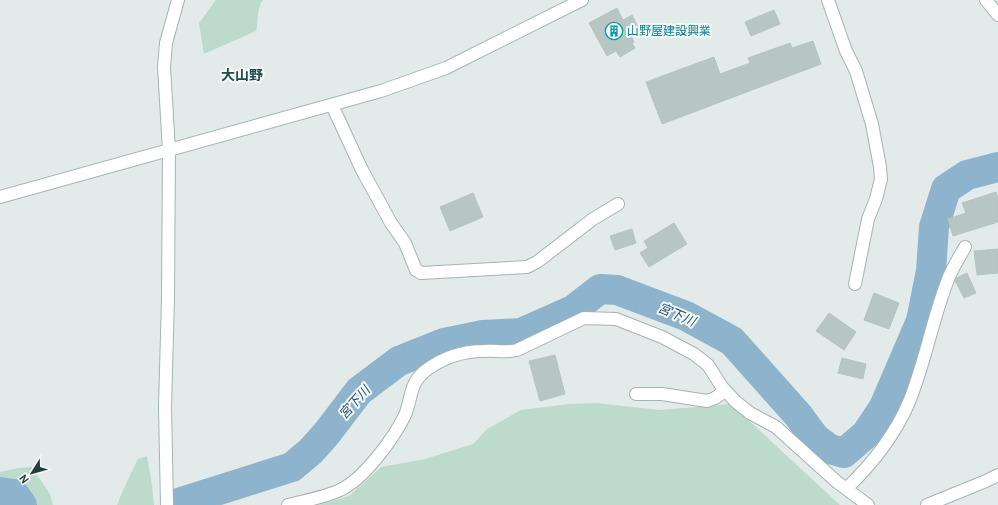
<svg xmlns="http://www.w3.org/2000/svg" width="998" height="505" viewBox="0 0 998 505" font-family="Cabin,'Noto Sans JP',sans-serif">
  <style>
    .green { fill: #bddbcd }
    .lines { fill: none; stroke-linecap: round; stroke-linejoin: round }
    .river { stroke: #8eb3cd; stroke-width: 30 }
    .building { fill: #b8c6c3; stroke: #b5c5c2 }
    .street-casing { stroke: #a5b3b2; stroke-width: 14 }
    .secondary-casing { stroke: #a2b6b4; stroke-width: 14 }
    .street { stroke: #fff; stroke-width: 12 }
    .secondary { stroke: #fff; stroke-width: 12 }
    .labels { text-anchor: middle; stroke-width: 4; stroke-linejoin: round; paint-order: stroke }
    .culture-label { font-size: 12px; fill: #0d838f; stroke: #f3f8f7; text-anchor: start }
    .water-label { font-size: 13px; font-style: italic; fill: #225173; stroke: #f3f8f7 }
    .quarter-label { font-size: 14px; font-weight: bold; fill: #214c4c; stroke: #f3f8f7 }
  </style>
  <rect width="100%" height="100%" fill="#e2ebea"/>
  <!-- green -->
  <path class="green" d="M216,0H263C256,9 259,21 256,31L204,54L199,23Z
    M596,403L660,410L731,404L840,505H318L349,496L381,467L425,459L473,444L487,429L521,410L569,404Z
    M147,456L152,485L154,505H117L123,490L138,459Z
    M32,467L50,494L53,505H0V472L18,468Z"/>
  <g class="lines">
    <!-- river -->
    <path class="river" d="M0,492L14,494L22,505
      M178,503L292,467L311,451L327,433L359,391L399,361L444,343L483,335L521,333L573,310L600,289L617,290L686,316L732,341L798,415L815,438L830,449L844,453L866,434L884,407L921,321L931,271L934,227L946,189L967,175L998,167"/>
  </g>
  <!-- building -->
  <path class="building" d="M617,8L623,20L632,15L639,29L630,34L634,42L632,43L635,48L620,57L616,51L607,56L589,23Z
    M774,10L780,24L751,36L745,22Z
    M813,41L821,64L662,124L646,82L714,57L720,74L750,63L748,58L790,43L792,48Z
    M996,192L998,199V222L953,236L948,219L966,213L962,203Z
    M473,193L483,217L450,231L440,207Z
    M674,223L687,244L649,267L640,253L648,248L644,241Z
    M632,229L636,243L615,250L610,236Z
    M998,249V273L977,275L974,251Z
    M967,273L976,293L964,298L954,279Z
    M874,293L899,303L889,329L864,320Z
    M829,313L856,332L844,350L816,331Z
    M555,355L565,394L540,401L529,361Z
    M842,358L866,364L863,379L838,373Z"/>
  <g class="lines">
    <defs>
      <path id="street" d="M828,0L846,51L856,71L872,124L880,167L881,179L876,199L868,219L855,284
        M986,0L998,15
        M332,105L362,170L391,223L405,243L416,270L421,273L527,267L537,262L593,219L618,204
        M636,394H662L707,401L715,398L725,391
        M847,488C873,463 895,435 909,402C925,363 932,321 947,282C951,270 959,258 965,247
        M288,505C303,501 326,497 340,490C364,479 394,438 405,415C412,398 409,384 425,371C442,358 463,351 484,351C497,350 503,353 517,350L584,318L616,319L662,337L694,354L708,365L722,387L736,402L750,413L776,427L837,482L868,505
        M927,505L986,481L998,475"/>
      <path id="secondary" d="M0,197L381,91L446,68L582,0
        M167,505L165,407L168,298L169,150L164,67L166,43L178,0"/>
    </defs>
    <!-- street casing -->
    <use href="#street" class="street-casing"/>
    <!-- secondary casing -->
    <use href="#secondary" class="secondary-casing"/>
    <!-- street -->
    <use href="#street" class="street"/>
    <!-- secondary -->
    <use href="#secondary" class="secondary"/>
  </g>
  <!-- icons -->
  <defs>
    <symbol id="building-ring" viewBox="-11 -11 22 22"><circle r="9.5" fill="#f3f8f7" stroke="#0f9aa8" stroke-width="1.5"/><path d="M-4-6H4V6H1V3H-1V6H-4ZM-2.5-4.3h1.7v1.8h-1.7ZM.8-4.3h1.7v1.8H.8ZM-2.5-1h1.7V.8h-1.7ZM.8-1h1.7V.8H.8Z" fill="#0f9aa8"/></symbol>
  </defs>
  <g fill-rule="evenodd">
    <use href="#building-ring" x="604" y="21" width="20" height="20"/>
  </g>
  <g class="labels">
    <!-- culture labels -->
    <g class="culture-label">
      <text x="627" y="35">山野屋建設興業</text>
    </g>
    <!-- water labels -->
    <g class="water-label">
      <text transform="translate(677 314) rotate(23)" y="5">宮下川</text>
      <text transform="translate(354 402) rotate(-48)" y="5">宮下川</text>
    </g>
    <!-- quarter labels -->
    <g class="quarter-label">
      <text x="242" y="80">大山野</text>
    </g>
  </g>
  <!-- north arrow -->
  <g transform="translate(32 473) rotate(233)" stroke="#f3f8f7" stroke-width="3" paint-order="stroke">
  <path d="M0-3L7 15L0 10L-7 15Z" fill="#243b3b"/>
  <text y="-6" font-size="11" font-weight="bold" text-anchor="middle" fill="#243b3b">N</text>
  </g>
</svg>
